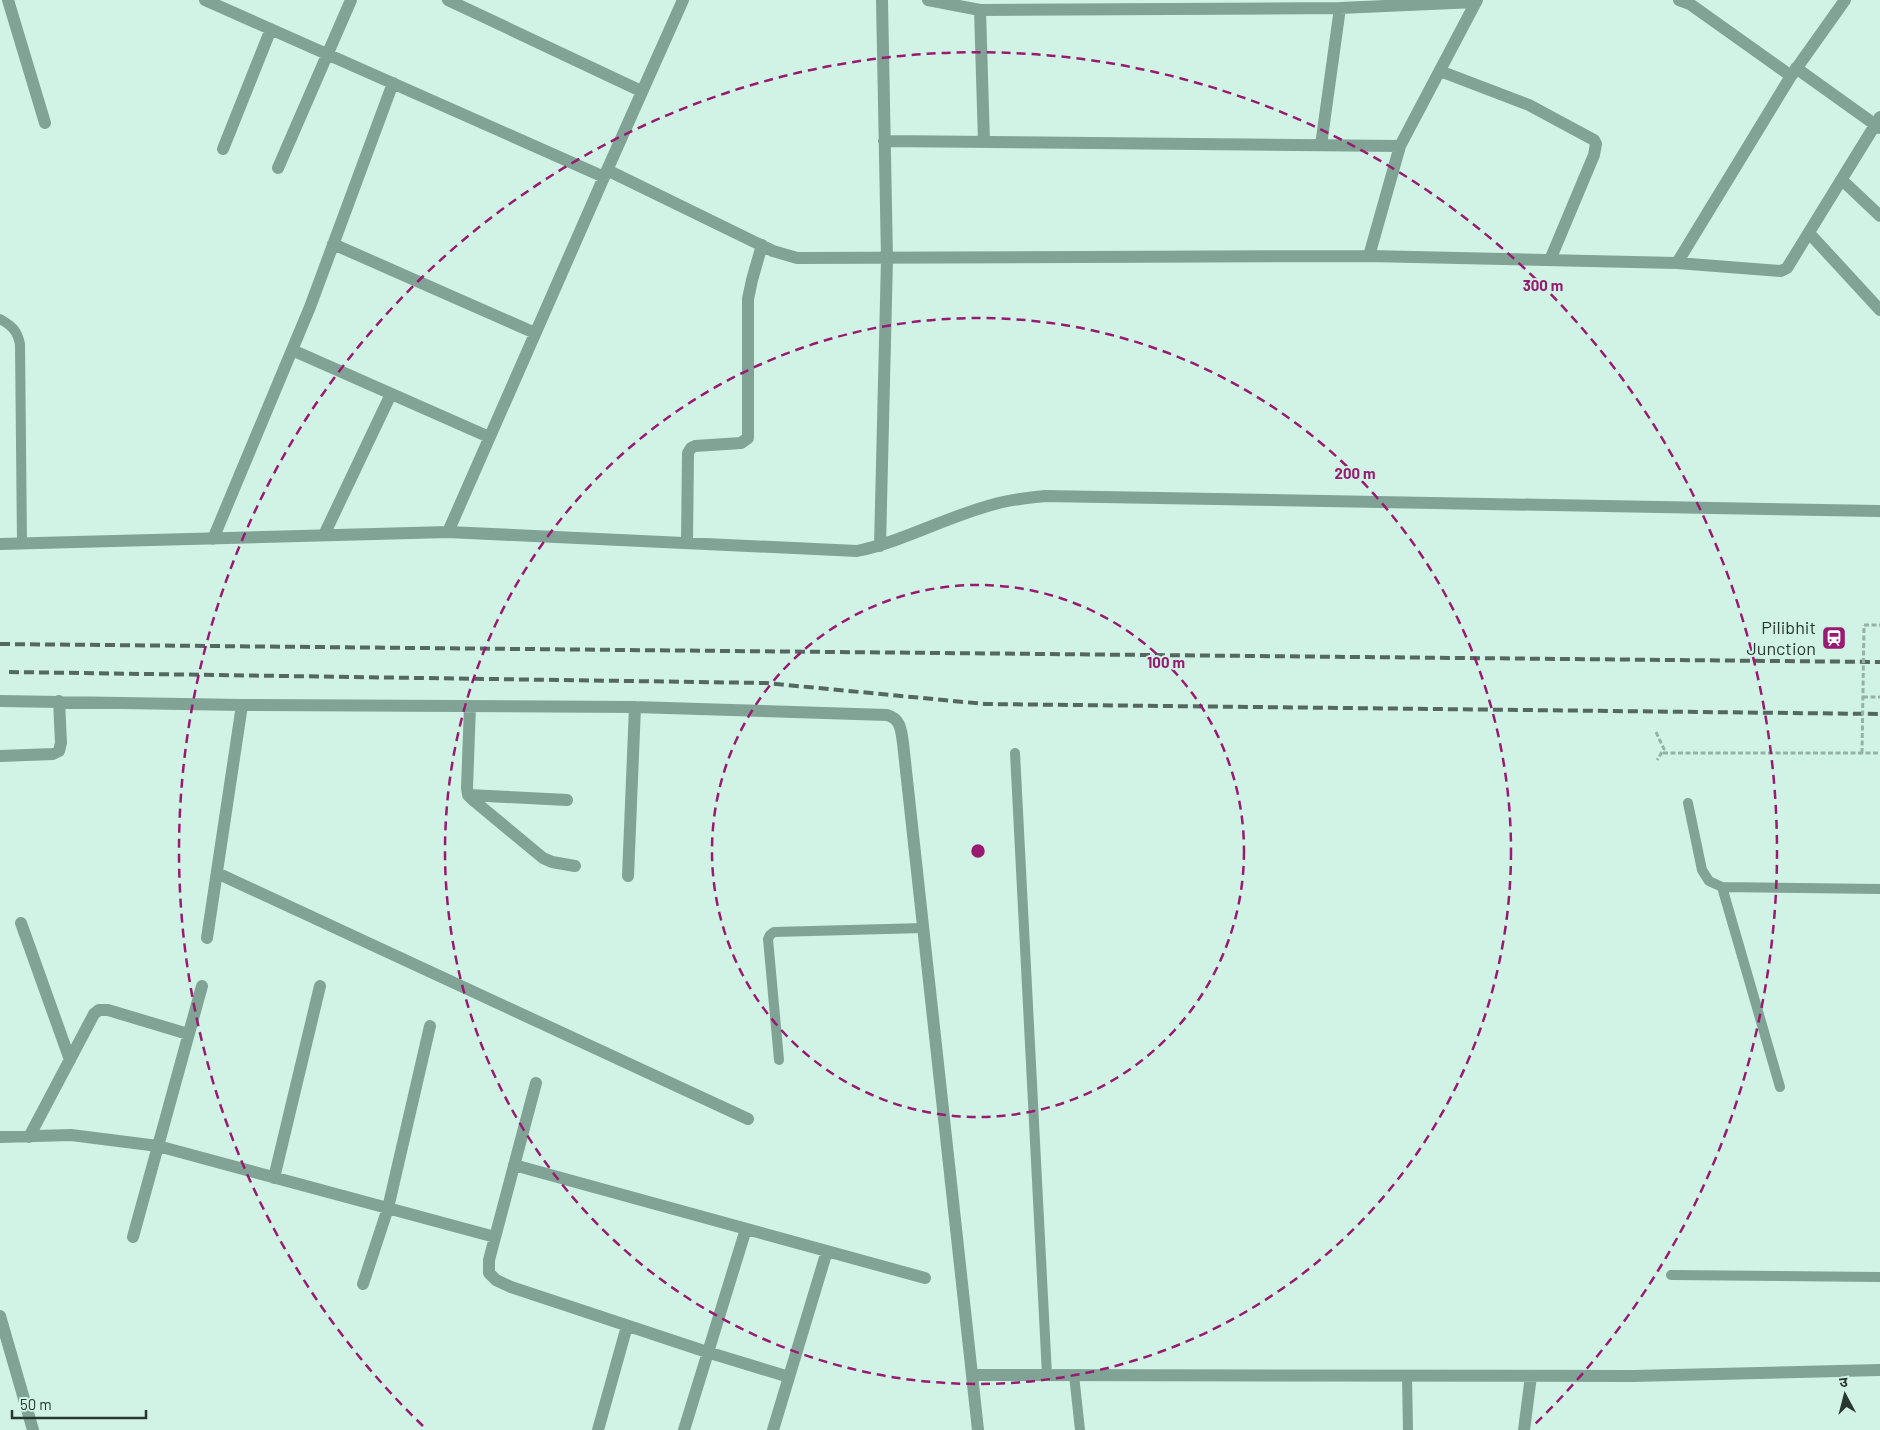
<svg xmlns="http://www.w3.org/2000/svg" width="1880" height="1430" viewBox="0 0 1880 1430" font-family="Barlow,'Noto Sans Devanagari',sans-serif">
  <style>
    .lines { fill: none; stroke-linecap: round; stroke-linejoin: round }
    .path { stroke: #96b1a7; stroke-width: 3; stroke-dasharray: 5 2.5; stroke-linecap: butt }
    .service { stroke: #80a396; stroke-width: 10 }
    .minor { stroke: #80a396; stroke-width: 12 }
    .tertiary { stroke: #80a396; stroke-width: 12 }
    .rail { stroke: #546760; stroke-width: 4; stroke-dasharray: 10 5; stroke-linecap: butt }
    .path-bridge { stroke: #96b1a7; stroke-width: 3; stroke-dasharray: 5 2.5; stroke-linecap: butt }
    .ring { fill: none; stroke: #981a71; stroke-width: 2.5; stroke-dasharray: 9 6 }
    .labels { text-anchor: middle; stroke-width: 4; stroke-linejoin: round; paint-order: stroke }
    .poi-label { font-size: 18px; fill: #283631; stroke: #d1f3e6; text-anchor: end }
    .centre { fill: #981a71; stroke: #d1f3e6; stroke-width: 2.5 }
    .ring-label { font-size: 15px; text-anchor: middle; font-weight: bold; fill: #981a71; stroke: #d1f3e6; stroke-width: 4; stroke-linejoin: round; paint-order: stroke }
  </style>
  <rect width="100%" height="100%" fill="#d1f3e6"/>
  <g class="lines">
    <!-- path -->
    <path class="path" d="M1864,625H1880
      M1863,697H1880
      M1656,732L1664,749L1657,760
      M1663,753H1880"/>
    <!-- service -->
    <path class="service" d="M0,319C12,326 17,330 20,344L22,544
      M1015,753L1047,1375
      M1688,803L1702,870L1709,881L1722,887L1880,889
      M1722,887L1780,1087
      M779,1060L768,939L770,935L774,932L924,928
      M1671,1275L1880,1277
      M1074,1375L1080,1430
      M1407,1376L1408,1430"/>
    <!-- minor -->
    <path class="minor" d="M8,0L45,123
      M205,0L604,177
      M448,0L641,91
      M928,0L980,10L1340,8L1476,2
      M1679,0L1690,4L1791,76
      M980,10L984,142
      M1796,68L1880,128
      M1440,71L1529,105L1594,140L1596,144L1594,155L1550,260
      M884,141L1400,146
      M1321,145L1340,8
      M223,149L271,29
      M278,168L351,0
      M607,170L773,251L797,258L1369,256L1400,146L1477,0
      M1842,180L1880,216
      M1809,233L1880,310
      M333,244L535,333
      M1369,256L1677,263L1791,76L1845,0
      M1677,263L1781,271L1787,268L1880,117
      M292,350L489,437
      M448,532L604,177L683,0
      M324,535L391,394
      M213,539L310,307L393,83
      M687,542L688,453L691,448L695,446L741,443L748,438V299L752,280L762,245
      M0,544L448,532L857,551C905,541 948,516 995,504C1012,499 1028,498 1045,496L1880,511
      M880,546L887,259L882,0
      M0,701L242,705L635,707L887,715C901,719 901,730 903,743L978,1430
      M470,706L467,788L468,795L473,800L543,858L552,862L575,866
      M0,756L53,754L59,751L61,743L59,701
      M468,795L567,800
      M217,873L748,1119
      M628,876L635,707
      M21,923L70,1060
      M207,938L242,705
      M536,1083L489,1260V1273L496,1280L511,1287L707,1352L789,1377
      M0,1137L71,1135L158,1146L495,1237
      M29,1137L94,1014L99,1010H108L188,1034
      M514,1165L925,1278
      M274,1178L320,986
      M133,1237L202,986
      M363,1284L388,1208L430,1026
      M972,1375L1633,1376L1880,1370
      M598,1430L627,1326
      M684,1430L746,1229
      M773,1430L827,1251
      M1524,1430L1531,1376"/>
    <!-- tertiary -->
    <path class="tertiary" d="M0,1316L33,1430"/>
    <!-- rail -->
    <path class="rail" d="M0,644L1880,662
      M9,672L766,683L985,704L1880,714"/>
    <!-- path-bridge -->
    <path class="path-bridge" d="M1862,753L1864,625"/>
  </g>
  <!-- distance rings -->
  <g class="ring">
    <circle cx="978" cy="851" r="266"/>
    <circle cx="978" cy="851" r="533"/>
    <path d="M423 1426A799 799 0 1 1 1533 1426"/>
  </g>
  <!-- icons -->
  <defs>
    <symbol id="station-square" viewBox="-11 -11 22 22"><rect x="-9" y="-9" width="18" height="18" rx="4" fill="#981a71" stroke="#d1f3e6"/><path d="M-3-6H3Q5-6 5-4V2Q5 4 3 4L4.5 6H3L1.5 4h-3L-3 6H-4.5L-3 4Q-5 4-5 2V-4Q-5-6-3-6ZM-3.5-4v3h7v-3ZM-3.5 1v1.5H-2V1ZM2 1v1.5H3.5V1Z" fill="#fff"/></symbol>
  </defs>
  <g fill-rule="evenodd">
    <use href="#station-square" x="1820" y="624" width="28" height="28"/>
  </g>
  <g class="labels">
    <!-- poi labels -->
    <g class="poi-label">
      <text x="1816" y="634">Pilibhit<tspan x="1816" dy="21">Junction</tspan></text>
    </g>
  </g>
  <circle cx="978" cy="851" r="8" class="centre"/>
  <g class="ring-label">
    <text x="1543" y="291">300 m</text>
    <text x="1355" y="479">200 m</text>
    <text x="1166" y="668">100 m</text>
  </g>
  <!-- north arrow -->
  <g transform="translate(1845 1395) rotate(353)" stroke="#d1f3e6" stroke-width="4" paint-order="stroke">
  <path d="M0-4L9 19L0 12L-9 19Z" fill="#283631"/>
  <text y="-8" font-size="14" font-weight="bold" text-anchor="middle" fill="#283631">उ</text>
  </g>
  <!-- scale -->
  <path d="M12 1410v8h134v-8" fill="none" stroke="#283631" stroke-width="2.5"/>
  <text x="20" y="1410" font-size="15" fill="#283631" stroke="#d1f3e6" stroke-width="4" paint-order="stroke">50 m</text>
</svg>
